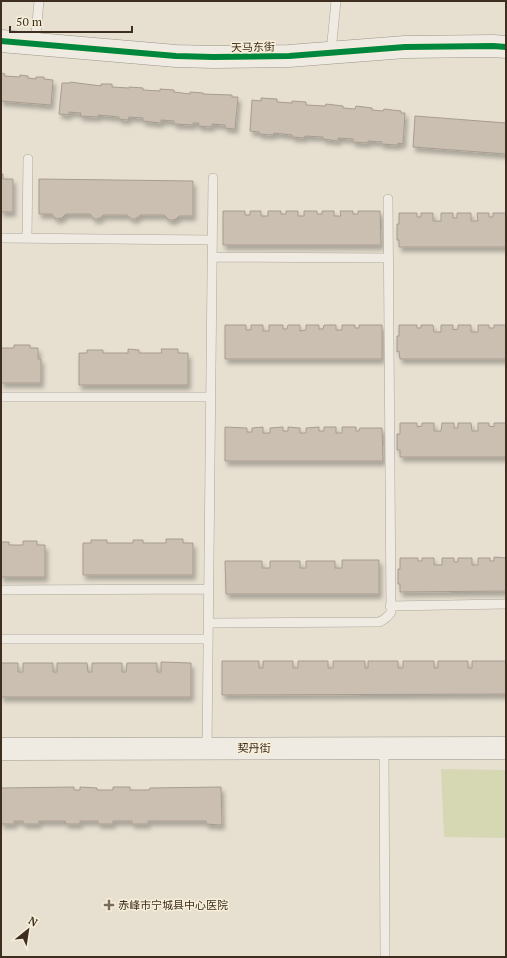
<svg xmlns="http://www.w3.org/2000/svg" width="507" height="958" viewBox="0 0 507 958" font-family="'PT Serif','Noto Sans SC',serif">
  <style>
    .green { fill: #d6d7b3 }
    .building { fill: #cbbfb2; stroke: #a89c90; filter: url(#shadow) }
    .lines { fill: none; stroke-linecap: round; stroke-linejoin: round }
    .lane-casing { stroke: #ada599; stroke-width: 10 }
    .secondary-casing { stroke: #9c958a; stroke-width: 23 }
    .lane { stroke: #efebe3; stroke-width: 9 }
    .secondary { stroke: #efebe3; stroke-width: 22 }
    .cycleway-casing { stroke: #f7eed8; stroke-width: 8 }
    .cycleway { stroke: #00873e; stroke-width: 6 }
    .poi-dot { fill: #786c5e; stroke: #f7eed8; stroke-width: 1.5 }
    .labels { text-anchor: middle; stroke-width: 3; stroke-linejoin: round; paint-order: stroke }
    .street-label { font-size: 11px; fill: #3d2e20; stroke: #f7eed8 }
    .poi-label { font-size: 11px; fill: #3d2e20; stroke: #f7eed8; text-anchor: start }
  </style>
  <defs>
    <filter id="shadow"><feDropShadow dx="2.5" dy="4.5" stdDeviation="2" flood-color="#0004"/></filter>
  </defs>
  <rect width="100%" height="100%" fill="#e7e0d1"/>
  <!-- green -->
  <path class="green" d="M441,769L506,770V838L444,837Z"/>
  <!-- building -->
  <path class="building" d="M1,73L5,74L4,76L20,77V75L28,76V78L36,79V77H44V79L53,80L51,105L1,101Z
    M70,82L101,86V84H112V87L129,88V87L143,88V90L160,91V89L174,90V92L190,94V92L203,93V94L232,95V97H238L235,129L225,128V125L212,124V127L198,126L199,123H193V125L174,124V121L161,120V123L143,121V118L129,117L128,120L119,119V117L98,115V117L80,116L81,113L69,112V115L59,114L62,83H70Z
    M261,98L277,99V102L292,103V101L306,102V105L325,106L326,104L343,106V108L355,109L356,106L372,108V110L383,111L384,109L401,111V113H405L403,144L398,143V145L381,144L382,142L368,141V143L353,142V139L338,138V141L323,139V137L305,136L304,138L292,137V135L274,133L273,135L259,134V132L250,131L252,100L261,101Z
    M415,116L506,123V154L413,147Z
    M1,174H3V179H13V212H1Z
    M39,179L193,181V216H179L176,219L172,220H169L164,215H141L135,219H132L127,215H103L102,217L97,219H94L90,214H66L62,218L56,219L52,214H39Z
    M223,211H245V215H250V211H261V216H268V211H281V214H286V211H298V216H304V211H317V214H322V211H334V216H341L340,211H353V214H358V211H380L381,245H223Z
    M399,213H417V217H421V213H433V221H441V213H453V218H457V213H471V221H478L477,213H489V217H493V213H506V247H399V240H397V224H399Z
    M225,325H246V330H251V325H263V331H269V325H283V329H287L288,325H300V331L306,330V325H319V329H323L324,325H336V330H342V325H355V328H359V325H382V359H225Z
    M399,325H417V328H421V325H433L434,332H441V325H453V330L458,329V325H471V332H478V325H489V328H494V325H506V359H400L399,351L397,352V336H399Z
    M14,345H30V348H38V359H41V383H1V348H14Z
    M128,349L139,350V353H162L161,349H178V353H188V385H79V353H87V350H103V353H128Z
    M400,423H417V427L422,426V423H434V431H441L442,423H454V428H458V423H471L472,431H478V423H489V426L494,427V423H506V457H400V450H397V434H400Z
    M225,427L247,428V432H252V428L263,427V433H270V428L283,427V431H288V427L300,428V433H306V428L319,427V431H324V427H336V433H342V427H356V431H359L360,428H382L383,461H225Z
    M166,539H183V543H193V575H83V543H91V540H107V543H133V540H143V543H166Z
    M23,541H37V545H45V577H1V542H9V545H23Z
    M494,557L506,558V591L400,592V584H398V569H400V558H418V561H422V558H434V565H442V558H454V562H458V558H472V565H478V558H490V561H494Z
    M342,560H379V594H226L225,561H262V568H270V561H300V568H306V561H335V568H342Z
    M222,661H259V668H263V661H293V668H298V661H328V668H333V661H365V668H368V661H398V668H403V661H434V668H438V661H468V668H472V661H506V694L222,695Z
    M161,662L191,663V697H1V663H18V672H23V663H53V672H57V663H87L88,672H92V663H122V672H126L127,663H157V672H161Z
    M74,787V790H80V787L97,788V790H113V787H130V790H149L150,788L221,787L222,825L206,824V821H148V824H132V821H113V824H98V821H80V824H66L65,821H39V824H23V821H14V824H1V788Z"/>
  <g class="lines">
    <defs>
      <path id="lane" d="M35,44L39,1
        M331,52L336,1
        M1,238L212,240
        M27,238L28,159
        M212,257L389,258
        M1,397H211
        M1,590L209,589
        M390,606L506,604
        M209,623L379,622C384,620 388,617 391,612L388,199
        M1,639H208
        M384,748L385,957
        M207,749L213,178"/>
      <path id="secondary" d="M1,41L176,56L213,57L289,56L405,47L493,46L506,47
        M1,749L506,748"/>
    </defs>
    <!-- lane casing -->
    <use href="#lane" class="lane-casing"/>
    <!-- secondary casing -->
    <use href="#secondary" class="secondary-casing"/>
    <!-- lane -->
    <use href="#lane" class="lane"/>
    <!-- secondary -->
    <use href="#secondary" class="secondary"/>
    <defs>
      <path id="cycleway" d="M1,41L176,56L213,57L289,56L405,47L493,46L506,47"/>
    </defs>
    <!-- cycleway casing -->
    <use href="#cycleway" class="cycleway-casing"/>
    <!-- cycleway -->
    <use href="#cycleway" class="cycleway"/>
  </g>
  <!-- markers -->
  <path class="poi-dot" d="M107 899h4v4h4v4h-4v4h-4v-4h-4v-4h4z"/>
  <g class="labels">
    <!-- street labels -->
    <g class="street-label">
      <text transform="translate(253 47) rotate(-1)" y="4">天马东街</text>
      <text x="254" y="752">契丹街</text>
    </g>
    <!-- poi labels -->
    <g class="poi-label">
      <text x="118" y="909">赤峰市宁城县中心医院</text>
    </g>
  </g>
  <!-- border -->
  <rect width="507" height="958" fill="none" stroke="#3d2e20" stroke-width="4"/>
  <!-- north arrow -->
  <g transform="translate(28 930) rotate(30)" stroke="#f7eed8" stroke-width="3" paint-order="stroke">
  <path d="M0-3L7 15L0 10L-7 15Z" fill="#3d2e20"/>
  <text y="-6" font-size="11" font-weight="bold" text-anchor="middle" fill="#3d2e20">N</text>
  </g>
  <!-- scale -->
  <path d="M10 26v6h122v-6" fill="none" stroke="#3d2e20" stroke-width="2"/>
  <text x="16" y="26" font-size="12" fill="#3d2e20" stroke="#f7eed8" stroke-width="3" paint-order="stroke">50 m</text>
</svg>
